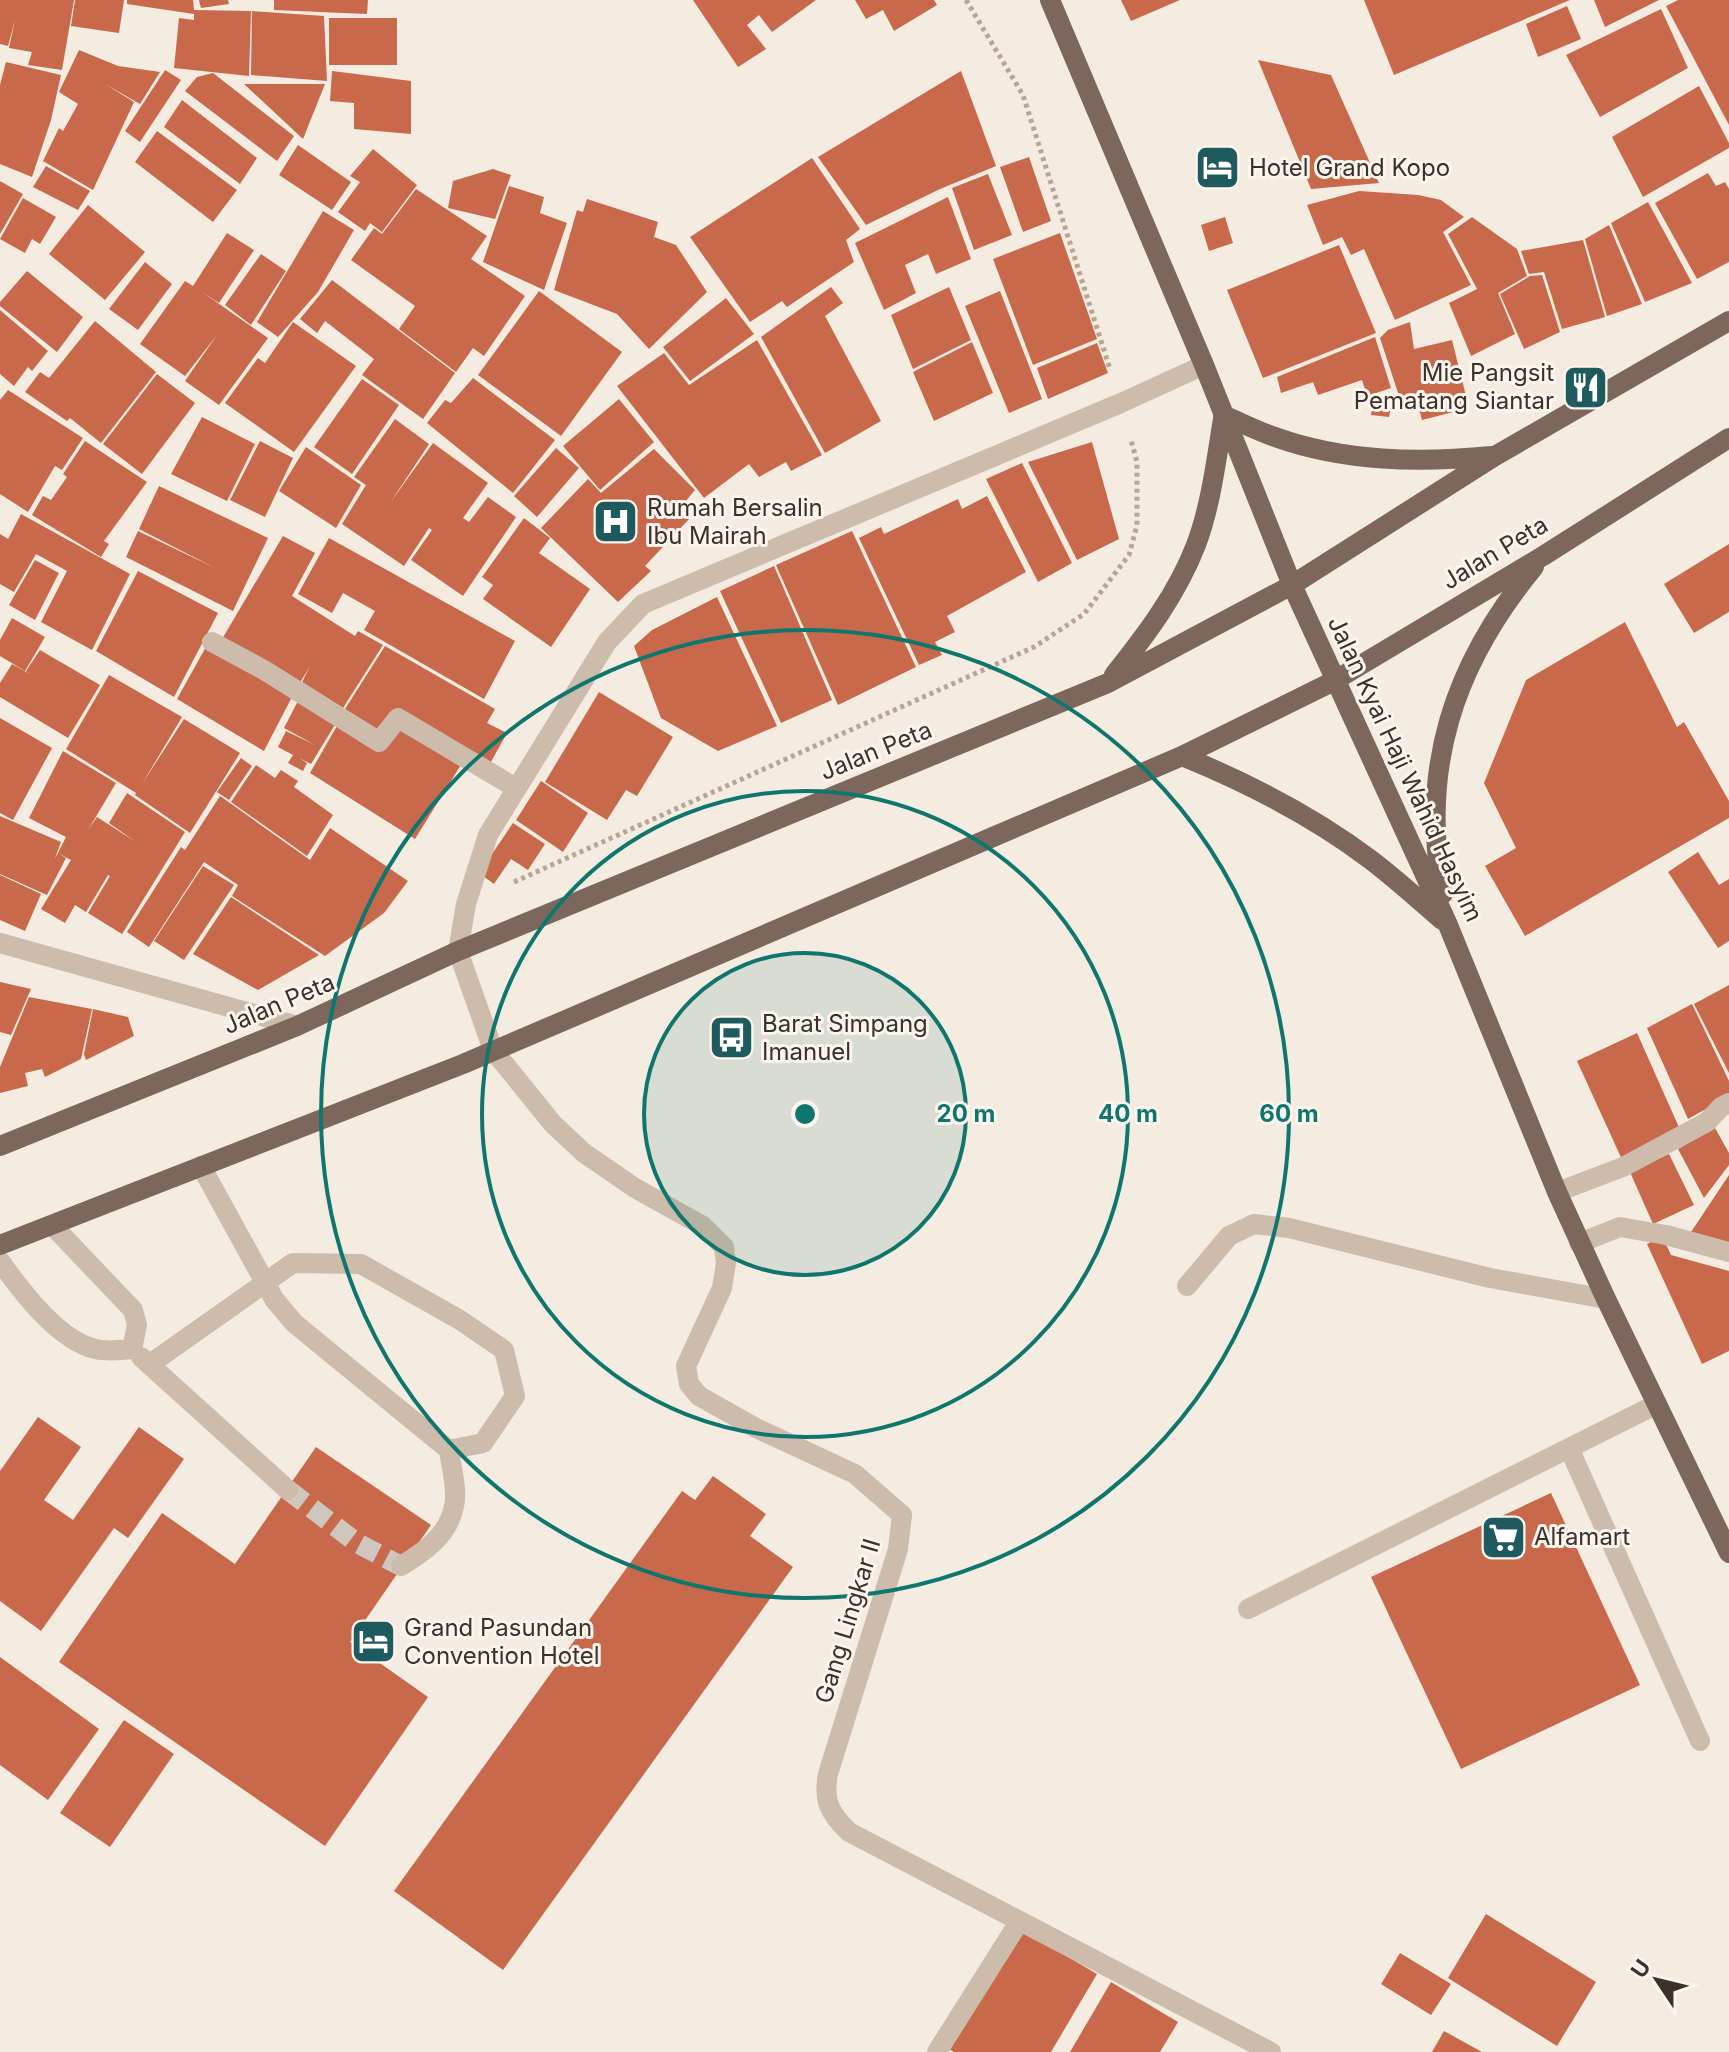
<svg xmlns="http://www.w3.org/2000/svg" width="1729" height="2052" viewBox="0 0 1729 2052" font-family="Inter,sans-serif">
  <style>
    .building { fill: #c8694b }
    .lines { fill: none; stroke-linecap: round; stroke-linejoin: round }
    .minor-tunnel { stroke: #cfc6bd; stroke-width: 20; stroke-dasharray: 20 10; stroke-linecap: butt }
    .path { stroke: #b9a596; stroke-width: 5; stroke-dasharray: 4 4; stroke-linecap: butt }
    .minor { stroke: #cdbbac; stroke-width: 20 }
    .major { stroke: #7d675c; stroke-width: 20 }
    .ring { fill: none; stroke: #0f766e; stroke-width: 4 }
    .labels { text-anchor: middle; stroke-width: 6; stroke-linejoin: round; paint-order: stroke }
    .poi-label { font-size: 24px; fill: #3b302b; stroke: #fbf5ee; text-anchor: start }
    .street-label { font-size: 24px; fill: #3b302b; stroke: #fbf5ee }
    .centre { fill: #0f766e; stroke: #fbf5ee; stroke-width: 4 }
    .ring-label { font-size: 24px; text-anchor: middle; font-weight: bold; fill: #0f766e; stroke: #fbf5ee; stroke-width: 6; stroke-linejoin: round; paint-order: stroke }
  </style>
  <rect width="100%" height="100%" fill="#f4ebe1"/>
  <!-- building -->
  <path class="building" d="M0,0H74L62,70L28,65L32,52L9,48L15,20L8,46L0,44Z
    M75,0H124L119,33L71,26Z
    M127,0H193L194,10L251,11L249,76L174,68L179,18L194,20V14L127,4Z
    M199,0H228L229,4L201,8Z
    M274,0H368L367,14L274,10Z
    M693,0H816L772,32L759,15L747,25L766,49L738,67Z
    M855,0H934L937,5L894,31L883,10L866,19Z
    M1121,0H1180L1131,21Z
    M1364,0H1570L1394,75Z
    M1594,0H1659L1605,27Z
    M1678,0H1729V125L1666,6Z
    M1567,6L1581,39L1538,57L1526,24Z
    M1661,9L1688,68L1600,117L1566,55Z
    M252,11L324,16L327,81L251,75Z
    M329,18H397V65H329Z
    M79,50L118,66L160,72L140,104L105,84L134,102L93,190L43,161L59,128L63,131L78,104L59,92Z
    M1258,60L1331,75L1379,183L1311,189Z
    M6,62L61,75L51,120L32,177L0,164V85Z
    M165,70L181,80L140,142L125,131Z
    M332,71L411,81V134L354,129V103L330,101Z
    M961,71L996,166L940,189L866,225L818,157Z
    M213,73L294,136L277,161L185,91L197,77Z
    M244,84H325L303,139Z
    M1699,86L1729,143V148L1643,197L1612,137Z
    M182,100L257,158L240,184L164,127Z
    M157,131L237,190L213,222L135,162Z
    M298,145L351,182L332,210L279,175Z
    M373,149L417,185L382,232L370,223L365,231L338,212L360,182L350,176Z
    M1029,157L1051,221L1023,232L1000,167Z
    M812,158L860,229L846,240L854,262L787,307L782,301L750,322L690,237Z
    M46,166L90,191L78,210L33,187Z
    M493,169L511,175L495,219L448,208L453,181Z
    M1708,173L1716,186L1725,182L1729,189V262L1697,279L1655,203Z
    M988,174L1012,235L974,250L952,188Z
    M0,181L23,194L0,234Z
    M509,186L544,197L540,213L567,223L544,290L483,262Z
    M416,189L487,236L471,259L525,296L484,356L473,348L456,372L399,329L415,306L351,260L374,228L382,234Z
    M1359,191L1418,195L1441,200L1464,217L1443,232L1471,285L1395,320L1364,249L1351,255L1342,237L1323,245L1307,205Z
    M948,197L971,259L936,274L928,254L905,265L916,293L884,310L855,243Z
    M23,198L56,217L40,244L32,239L25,253L0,239Z
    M587,199L658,222L654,237L676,245L707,292L649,349L617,314L554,290L577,210L583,212Z
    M1648,202L1692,283L1645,302L1611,223Z
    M88,205L145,252L105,300L49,254Z
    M323,211L354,230L318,292L278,337L257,322Z
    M1225,217L1233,243L1209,251L1201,225Z
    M1472,217L1517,249L1527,276L1498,293L1515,334L1471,356L1449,303L1477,289L1448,234Z
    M1609,225L1642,304L1607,316L1585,239Z
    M227,233L254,250L219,303L202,292L268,338L219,405L185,381L217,335L185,376L140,344L185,281L193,286Z
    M1060,233L1097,339L1033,365L993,259Z
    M1583,240L1605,317L1562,329L1544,272L1529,274L1521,251Z
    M1339,245L1376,333L1263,378L1227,290Z
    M261,254L286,271L251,325L225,305Z
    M145,262L172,284L138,330L109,309Z
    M27,271L83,317L57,352L0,306V302Z
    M1542,275L1560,332L1524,349L1500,294L1530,276Z
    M332,280L455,373L423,419L362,375L374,359L325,321L317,333L300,319Z
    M831,287L843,303L825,316L881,421L825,453L761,337Z
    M949,287L971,340L913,369L891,315Z
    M539,291L622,352L561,436L478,375Z
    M1000,291L1042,399L1009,413L965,306Z
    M726,298L754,334L690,381L663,347Z
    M0,310L48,351L32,371L28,367L14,386L0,374Z
    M95,321L156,372L101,443L70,418L67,421L25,392L40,372L49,378Z
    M293,322L356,366L294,452L225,403L258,358L265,363Z
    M1410,322L1414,349L1452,340L1469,408L1422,420L1415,394L1400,399L1380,338L1388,330Z
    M1375,337L1391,388L1367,396L1362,380L1318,395L1313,382L1281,393L1277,377Z
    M757,340L822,455L791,471L786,462L759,477L749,464L704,498L617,386L664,353L689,385Z
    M972,342L993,393L934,421L913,372Z
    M1097,343L1108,373L1048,399L1037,368Z
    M157,374L195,403L142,474L103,444Z
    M473,378L555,440L513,493L427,423L445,400L451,403Z
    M362,379L399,405L352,474L314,447Z
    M8,390L83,438L62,470L55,466L28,512L0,494V400Z
    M1374,396L1393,398L1389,417L1371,415Z
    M619,399L654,442L600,490L563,446Z
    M202,417L255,444L227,501L171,474Z
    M395,419L429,444L390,503L433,443L488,483L463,518L469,522L488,497L516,517L463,596L411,560L432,530L429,528L404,566L342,524L366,485L354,477Z
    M85,441L147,482L104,541L109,544L101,557L32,515L43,496L51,500L67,477L63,474Z
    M260,441L293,458L265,517L230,500Z
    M1092,442L1119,539L1077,560L1028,462Z
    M306,447L361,485L336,528L279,491Z
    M556,448L579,468L537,517L514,496Z
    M654,449L695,490L680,508L691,517L645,566L651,571L618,602L541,528L588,479L601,493Z
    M1022,463L1072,563L1038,582L986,479Z
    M159,486L268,538L233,611L126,557L138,531L215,568L139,529Z
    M987,496L1026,572L947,616L955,632L935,642L942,655L919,665L859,538L881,527L884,534L958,499L962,509Z
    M21,514L130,574L92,650L41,622L67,571L36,554L14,592L0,584V534L8,539Z
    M524,518L550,538L539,553L590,589L551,647L483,599L493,585L482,577Z
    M852,531L916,667L838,705L776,565Z
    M283,536L315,553L292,596L355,636L358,631L383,645L343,708L302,682L310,666L298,686L222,639Z
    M329,538L515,641L484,699L364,630L375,611L343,593L332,613L298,594Z
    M1729,544V612L1694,633L1664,584Z
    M35,560L59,573L35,620L9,605Z
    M774,566L832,700L781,723L720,591Z
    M138,571L218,613L174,697L96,651Z
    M717,597L777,726L718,751L661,718L634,646L652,630Z
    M12,618L45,637L25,671L0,656V640Z
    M1625,622L1677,727L1684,722L1729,801V818L1525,936L1485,866L1516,848L1484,783L1526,680Z
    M207,645L293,695L264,751L177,699Z
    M385,646L495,709L487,723L507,733L487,769L393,714L382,732L345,709Z
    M40,650L100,685L68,738L0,697V683L12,664L28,673L26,671Z
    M109,675L182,717L142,784L184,719L240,753L190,833L135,795L136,793L66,749Z
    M599,692L673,737L637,796L626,790L607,820L545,782Z
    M298,701L336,723L311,764L299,758L307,763L303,771L288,763L293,755L278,747L286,731L315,745L284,728Z
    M0,718L52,748L13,820L0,813Z
    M338,724L384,738L402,724L464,760L415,839L310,773Z
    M63,751L116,783L88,830L97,817L136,842L109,823L127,793L185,832L122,934L88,913L110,876L108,875L86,912L75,905L65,923L41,909L71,860L58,853L66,837L29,818Z
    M241,758L252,766L229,800L217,792Z
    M256,765L275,778L281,770L298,781L294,787L333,815L307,856L231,802Z
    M541,781L588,813L563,852L516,820Z
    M220,796L310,860L330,828L408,881L384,913L325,956L232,896L238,885L204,862L149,947L127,932L181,847L185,850Z
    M0,816L61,842L55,858L58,853L66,858L47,895L0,874Z
    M513,823L545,844L528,870L511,859L494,884L479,873Z
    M1698,852L1719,885L1729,879V941L1718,948L1668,872Z
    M203,866L234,885L184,960L154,941Z
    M0,875L41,894L25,931L0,920Z
    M231,897L319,955L258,990L193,954Z
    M0,982L31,989L11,1035L0,1032Z
    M1729,985V1073L1694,1004Z
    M29,997L92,1009L81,1059L45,1077L42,1069L25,1073L28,1086L0,1093V1067Z
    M1692,1004L1729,1081V1096L1688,1119L1647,1028Z
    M93,1009L128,1017L134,1036L86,1060L84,1054Z
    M1637,1033L1682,1134L1624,1164L1577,1061Z
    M1715,1128L1729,1153V1165L1704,1198L1678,1149Z
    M1669,1154L1694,1205L1653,1224L1630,1172Z
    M1729,1175V1247L1689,1235Z
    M1662,1236L1671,1255L1729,1271V1351L1702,1364L1647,1244Z
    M38,1417L81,1447L44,1500L73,1520L139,1427L184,1459L128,1538L114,1528L41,1631L0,1601V1471Z
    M316,1447L431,1525L350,1642L428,1697L325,1846L59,1662L162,1513L235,1564Z
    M713,1476L766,1514L750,1536L793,1567L503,1970L394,1891L682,1491L695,1500Z
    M1551,1493L1640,1685L1461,1769L1371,1577Z
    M0,1657L99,1729L48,1800L0,1765Z
    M124,1720L174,1754L110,1847L60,1813Z
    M1486,1914L1596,1982L1557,2046L1448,1978Z
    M1020,1929L1097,1974L1051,2052H954L949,2049Z
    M1400,1953L1451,1984L1431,2015L1381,1984Z
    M1111,1982L1178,2022L1160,2052H1070Z
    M1444,2031L1482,2052H1432Z"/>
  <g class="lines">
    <!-- minor-tunnel -->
    <path class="minor-tunnel" d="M288,1490L357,1543L401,1566"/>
    <!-- path -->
    <path class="path" d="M966,0L1023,95L1110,369
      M514,882L1034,647L1084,614L1129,555L1137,525V462L1131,440"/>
    <!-- minor -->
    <path class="minor" d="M1204,365L1121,403L643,604L607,642L488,835L466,904L458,951L493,1050L553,1124L584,1153L635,1188L703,1226L724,1247L726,1263L722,1288L686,1366L689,1384L699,1396L756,1428L855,1474L902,1515L898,1549L828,1774C823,1800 829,1813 849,1832L1271,2052
      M212,642L264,670L379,742L398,718L516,788
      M0,943L297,1026
      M201,1166L274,1299L294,1323L449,1450C451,1467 458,1490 454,1506C449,1535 424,1552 401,1566
      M1557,1192L1623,1167L1707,1122L1721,1107L1729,1103
      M1579,1243L1620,1227L1666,1235L1729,1252
      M0,1261C21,1291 58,1340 95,1349C108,1352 120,1350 132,1349L137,1325L133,1310L53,1226
      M1187,1286L1229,1236L1254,1224L1289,1228L1490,1278L1606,1299
      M141,1357L288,1490
      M150,1364L293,1263L361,1264L460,1320L504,1350L515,1396L483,1443L449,1450
      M1569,1448L1700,1741
      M1248,1609L1657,1404
      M937,2052L1019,1922"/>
    <!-- major -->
    <path class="major" d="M1050,0L1204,365L1292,585L1448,925L1557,1192L1606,1299L1729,1553
      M1223,415C1240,422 1257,431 1275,437C1345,462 1419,463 1492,456
      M1114,675C1146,635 1177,594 1196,545C1211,505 1216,461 1223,419
      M1182,756C1248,783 1313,816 1371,860C1396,879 1419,900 1442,920
      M1443,894C1419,768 1454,664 1534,567
      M0,1146L297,1026L458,951L1108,683L1292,585L1495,456L1729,321
      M0,1245L463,1064L1182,756L1334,681L1543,556L1729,438"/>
  </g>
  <!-- distance rings -->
  <circle cx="805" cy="1114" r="161" fill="#0f766e" fill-opacity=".12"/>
  <g class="ring">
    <circle cx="805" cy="1114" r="161"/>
    <circle cx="805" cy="1114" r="323"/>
    <circle cx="805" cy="1114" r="484"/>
  </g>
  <!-- icons -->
  <defs>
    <symbol id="hotel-square" viewBox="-11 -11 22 22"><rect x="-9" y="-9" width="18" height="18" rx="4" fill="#1f5a5e" stroke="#fbf5ee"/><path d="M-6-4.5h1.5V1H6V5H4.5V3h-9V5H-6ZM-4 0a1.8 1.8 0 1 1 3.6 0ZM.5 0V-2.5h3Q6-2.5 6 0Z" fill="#fff"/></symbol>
    <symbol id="restaurant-square" viewBox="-11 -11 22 22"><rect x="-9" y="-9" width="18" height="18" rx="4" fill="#1f5a5e" stroke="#fbf5ee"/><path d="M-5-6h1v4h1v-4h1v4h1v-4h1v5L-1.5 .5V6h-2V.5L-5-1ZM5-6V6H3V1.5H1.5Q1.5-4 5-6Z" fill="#fff"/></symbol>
    <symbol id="hospital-square" viewBox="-11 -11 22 22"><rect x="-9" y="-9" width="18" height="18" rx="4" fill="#1f5a5e" stroke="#fbf5ee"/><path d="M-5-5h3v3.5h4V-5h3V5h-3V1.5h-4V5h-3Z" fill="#fff"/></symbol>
    <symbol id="bus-square" viewBox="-11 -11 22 22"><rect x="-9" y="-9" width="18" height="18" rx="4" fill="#1f5a5e" stroke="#fbf5ee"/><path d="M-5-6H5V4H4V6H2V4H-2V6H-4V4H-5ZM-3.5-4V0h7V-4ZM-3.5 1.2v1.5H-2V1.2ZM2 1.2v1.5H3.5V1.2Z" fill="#fff"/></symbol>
    <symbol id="supermarket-square" viewBox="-11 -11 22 22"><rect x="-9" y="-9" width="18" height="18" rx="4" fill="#1f5a5e" stroke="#fbf5ee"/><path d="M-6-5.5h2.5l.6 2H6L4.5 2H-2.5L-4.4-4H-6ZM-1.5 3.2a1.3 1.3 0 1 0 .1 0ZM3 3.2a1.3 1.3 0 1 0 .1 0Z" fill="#fff"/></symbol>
  </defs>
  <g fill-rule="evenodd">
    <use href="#hotel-square" x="1192" y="142" width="51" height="51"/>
    <use href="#restaurant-square" x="1560" y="362" width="51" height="51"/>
    <use href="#hospital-square" x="590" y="496" width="51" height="51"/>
    <use href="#bus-square" x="706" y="1012" width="51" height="51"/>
    <use href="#supermarket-square" x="1478" y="1512" width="51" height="51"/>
    <use href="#hotel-square" x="348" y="1616" width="51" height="51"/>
  </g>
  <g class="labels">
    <!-- poi labels -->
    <g class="poi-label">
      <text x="1249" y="176">Hotel Grand Kopo</text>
      <text x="1554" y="381" text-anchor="end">Mie Pangsit<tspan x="1554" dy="28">Pematang Siantar</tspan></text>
      <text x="647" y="516">Rumah Bersalin<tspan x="647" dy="28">Ibu Mairah</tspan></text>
      <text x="762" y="1032">Barat Simpang<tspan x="762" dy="28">Imanuel</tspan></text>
      <text x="1534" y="1545">Alfamart</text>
      <text x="404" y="1636">Grand Pasundan<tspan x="404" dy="28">Convention Hotel</tspan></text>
    </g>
    <!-- street labels -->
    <g class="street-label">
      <text transform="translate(1495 553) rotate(-31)" y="8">Jalan Peta</text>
      <text transform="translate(876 751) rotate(-22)" y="8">Jalan Peta</text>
      <text transform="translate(1405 769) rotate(65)" y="8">Jalan Kyai Haji Wahid Hasyim</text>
      <text transform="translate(279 1004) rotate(-23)" y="8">Jalan Peta</text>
      <text transform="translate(848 1621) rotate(-73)" y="8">Gang Lingkar II</text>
    </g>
  </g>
  <circle cx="805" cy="1114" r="12" class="centre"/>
  <g class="ring-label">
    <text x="966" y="1122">20 m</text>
    <text x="1128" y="1122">40 m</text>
    <text x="1289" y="1122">60 m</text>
  </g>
  <!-- north arrow -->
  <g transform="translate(1657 1980) rotate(305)" stroke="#fbf5ee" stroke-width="6" paint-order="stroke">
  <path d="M0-6L14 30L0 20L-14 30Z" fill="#3b302b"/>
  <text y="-12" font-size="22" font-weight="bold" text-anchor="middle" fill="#3b302b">U</text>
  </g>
</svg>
